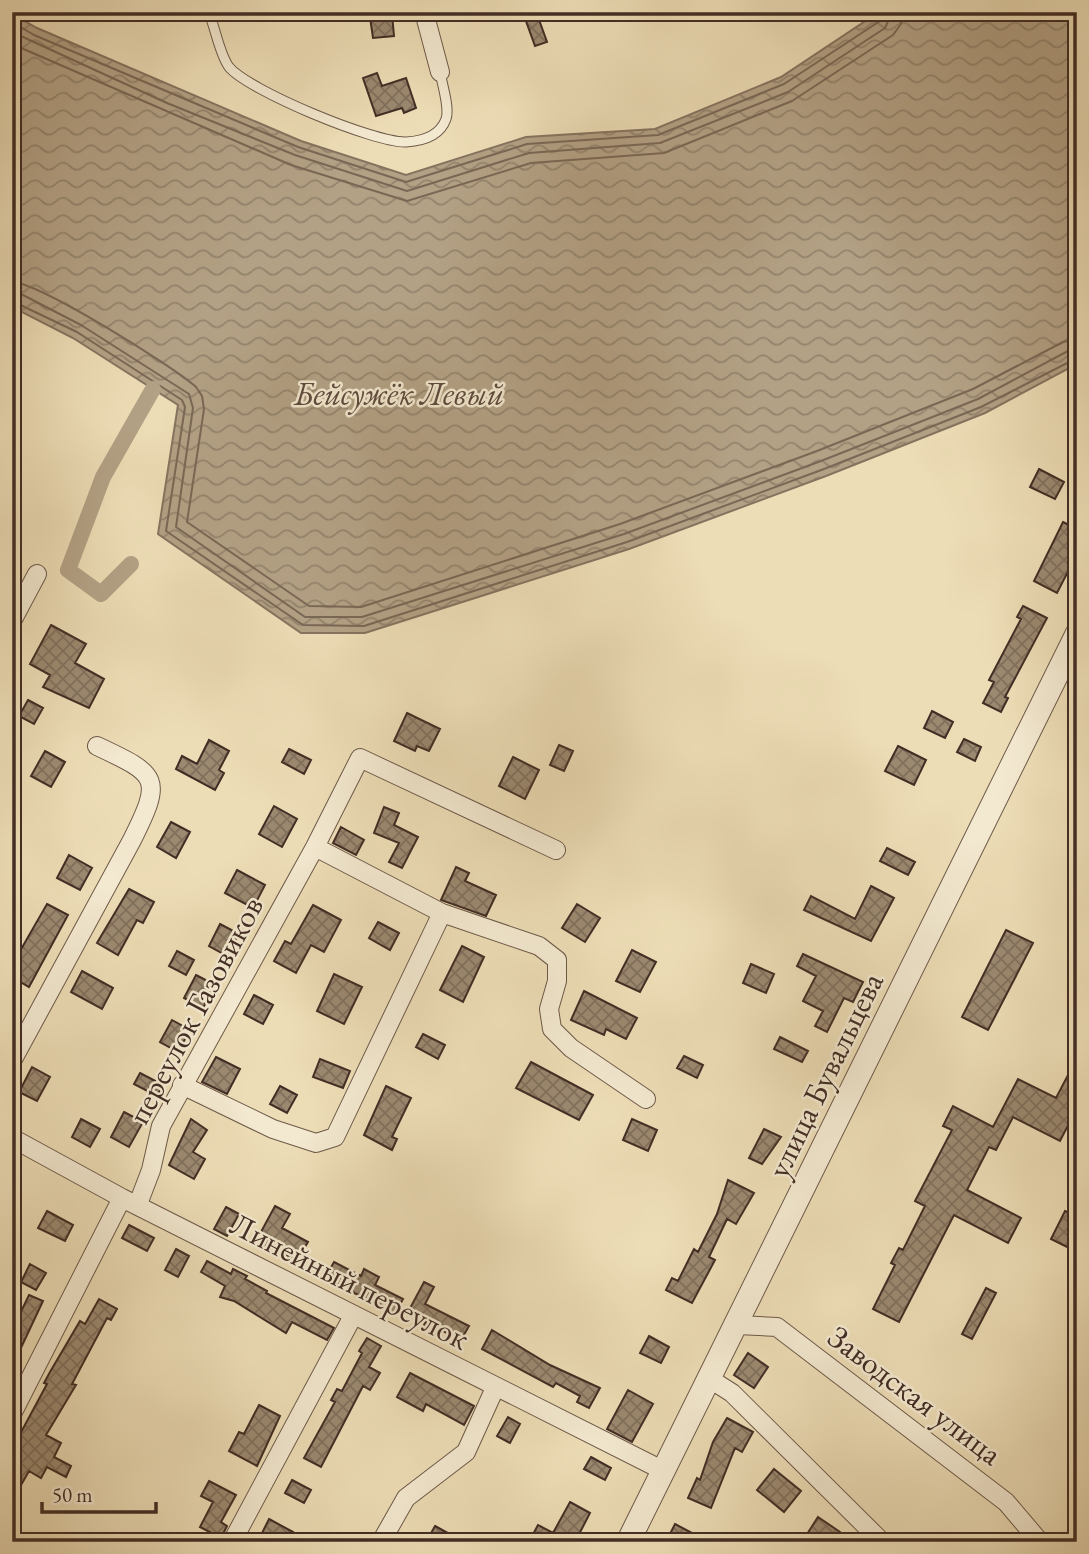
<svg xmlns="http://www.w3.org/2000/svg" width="1089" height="1554" viewBox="0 0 1089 1554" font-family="'EB Garamond',serif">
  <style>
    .water { fill: url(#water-waves); stroke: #86735f; stroke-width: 2 }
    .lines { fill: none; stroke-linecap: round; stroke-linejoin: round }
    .shore { stroke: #7a6755; stroke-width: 2 }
    .canal { stroke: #b3a185; stroke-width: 16 }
    .building { fill: url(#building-cross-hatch); stroke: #422d25; stroke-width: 2 }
    .service-casing { stroke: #6d5949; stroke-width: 11 }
    .minor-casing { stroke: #6d5949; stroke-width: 20 }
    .tertiary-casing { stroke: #6d5949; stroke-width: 25 }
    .service { stroke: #f3e9d0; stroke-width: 9 }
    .minor { stroke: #f3e9d0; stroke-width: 18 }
    .tertiary { stroke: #f3e9d0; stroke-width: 23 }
    .labels { text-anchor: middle; stroke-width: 5; stroke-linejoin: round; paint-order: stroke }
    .street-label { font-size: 32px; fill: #422d25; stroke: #f3e9d0 }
    .water-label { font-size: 33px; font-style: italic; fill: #5e4a3d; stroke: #f3e9d0 }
  </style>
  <defs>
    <pattern id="water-waves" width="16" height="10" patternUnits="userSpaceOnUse" patternTransform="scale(1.75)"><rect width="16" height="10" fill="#b3a185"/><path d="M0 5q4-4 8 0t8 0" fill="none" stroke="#93846d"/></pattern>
    <pattern id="building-cross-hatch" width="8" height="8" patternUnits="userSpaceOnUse" patternTransform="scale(1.75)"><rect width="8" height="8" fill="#9b8970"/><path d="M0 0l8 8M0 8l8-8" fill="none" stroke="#80705c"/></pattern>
  </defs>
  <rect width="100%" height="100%" fill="#edddb6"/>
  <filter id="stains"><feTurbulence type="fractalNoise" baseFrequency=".00286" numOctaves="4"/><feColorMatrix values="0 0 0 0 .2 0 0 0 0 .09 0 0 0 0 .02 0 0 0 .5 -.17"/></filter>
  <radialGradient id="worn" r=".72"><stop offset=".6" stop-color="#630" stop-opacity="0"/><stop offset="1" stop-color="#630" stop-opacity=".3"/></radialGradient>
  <!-- water -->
  <path class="water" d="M895,12H1077V364L985,413L826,476L629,549L365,633H301L158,534L178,405L73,338L12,307V14L37,28L301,141L406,175L526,137L655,129L781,77L873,16Z"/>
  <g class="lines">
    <!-- shore -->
    <path class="shore" d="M12,22L34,35L298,147L406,182L527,144L658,135L784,84L880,21L883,12
      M12,32L167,103L295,155L407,191L529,153L660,143L788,92L885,28L892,12
      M12,44L291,165L407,201L531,163L664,153L792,101L893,35L901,24L902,12
      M12,282C40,283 171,365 196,387L202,396L204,409L187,522L309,606L361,607L620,524L817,451L973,389L1063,342L1077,339
      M12,292L21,294L81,325L189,394L193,408L176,527L305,617H362L624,534L821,461L978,399L1068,351L1077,350
      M12,301L77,332L182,400L185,407L166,531L303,625L364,626L627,542L824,469L981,407L1077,358"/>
    <!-- canal -->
    <path class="canal" d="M131,564L101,594L68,570L103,477L153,389"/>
  </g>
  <!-- building -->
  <path class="building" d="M392,14L394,36L373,38L370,17Z
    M538,17L547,42L535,46L526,21Z
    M377,73L382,86L406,78L416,108L404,113L402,108L376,116L363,78Z
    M1039,469L1064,482L1055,499L1030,487Z
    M1063,522L1077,529V554L1057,593L1034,581Z
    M1023,606L1047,618L1005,697L1008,698L1001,712L983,703L994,682L989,680L1021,619L1017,617Z
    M51,625L86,644L75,663L104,679L89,708L43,687L50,675L30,664Z
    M28,700L43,708L34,724L19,716Z
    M932,711L953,722L945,738L924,728Z
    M407,713L440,729L429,751L417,746L415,751L394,741Z
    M964,739L981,747L975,761L957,752Z
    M209,740L229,751L219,770L224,773L215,790L176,769L182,756L197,764Z
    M559,745L573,751L564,771L550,765Z
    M898,746L926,760L914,785L885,771Z
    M289,749L311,760L304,774L282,762Z
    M45,751L65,762L51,787L31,776Z
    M513,757L539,770L525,799L499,786Z
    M274,806L297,819L282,847L259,834Z
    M384,807L399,813L394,825L418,837L402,868L389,862L399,843L374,833Z
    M171,822L190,832L176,858L157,847Z
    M341,827L364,840L356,855L333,843Z
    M887,848L915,862L908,875L880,861Z
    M69,855L92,868L80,890L57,878Z
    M456,867L469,873L465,881L496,895L486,916L441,900Z
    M237,870L265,885L253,908L225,893Z
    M871,886L894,898L871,941L804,910L811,896L855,919Z
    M129,889L154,902L143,923L137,920L118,955L97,943Z
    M47,904L68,915L29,987L12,977V965Z
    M577,904L600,918L585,942L562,928Z
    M313,905L341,920L324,952L311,945L296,973L274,961L285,941L291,944Z
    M378,922L399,933L390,950L369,938Z
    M220,924L239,934L227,956L209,946Z
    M1006,930L1033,943L988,1030L962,1017Z
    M462,946L484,957L463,1002L440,990Z
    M632,950L656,962L640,992L616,981Z
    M177,951L194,960L186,975L169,966Z
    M803,954L863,982L853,1002L844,998L827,1032L815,1026L823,1011L803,1001L816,976L797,966Z
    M751,964L774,974L766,993L743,983Z
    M82,971L113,988L102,1009L71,992Z
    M334,974L362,987L344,1024L317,1011Z
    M196,975L215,985L203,1008L184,998Z
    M584,991L637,1018L626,1039L606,1029L604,1035L571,1020Z
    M254,995L273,1005L263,1024L244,1014Z
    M172,1020L190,1030L178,1052L160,1042Z
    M423,1034L445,1045L438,1059L416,1047Z
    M780,1037L808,1051L802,1062L774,1049Z
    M684,1056L703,1065L697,1078L677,1068Z
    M216,1057L240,1069L227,1094L202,1082Z
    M1077,1058V1108L1060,1141L1013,1117L996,1150L989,1147L967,1190L1021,1218L1008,1243L954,1215L899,1322L873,1309L895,1265L891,1263L899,1248L903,1250L925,1206L915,1201L952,1130L943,1126L953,1106L993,1127L1018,1079L1056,1098Z
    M320,1059L350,1071L343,1088L313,1077Z
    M531,1062L593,1095L579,1120L516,1088Z
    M32,1067L50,1077L37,1101L19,1092Z
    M140,1073L163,1085L157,1096L134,1084Z
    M280,1086L297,1095L287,1113L270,1104Z
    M386,1086L411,1098L392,1137L397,1139L392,1150L364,1135Z
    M124,1112L143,1122L129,1147L111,1137Z
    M81,1119L100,1129L90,1147L72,1137Z
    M191,1119L207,1130L193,1152L205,1159L194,1179L169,1165Z
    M632,1119L657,1130L648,1151L623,1140Z
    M764,1129L781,1137L762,1164L749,1158Z
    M728,1180L754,1193L736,1224L727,1219L709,1257L715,1260L692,1303L666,1290L672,1278L678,1281L694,1249L698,1252L717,1214Z
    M275,1206L290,1214L282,1228L308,1242L297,1261L272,1247L269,1251L255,1243Z
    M226,1207L239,1214L227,1236L214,1229Z
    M47,1211L73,1225L65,1241L38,1228Z
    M1065,1211L1077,1217V1242L1073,1250L1051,1239Z
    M129,1225L154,1238L147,1251L122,1238Z
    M176,1249L189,1256L178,1277L165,1270Z
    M207,1261L231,1274L233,1269L247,1276L245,1279L267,1291L266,1293L334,1328L327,1340L292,1322L286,1333L234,1301L220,1297L225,1286L201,1272Z
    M334,1262L361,1276L364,1269L379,1277L375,1285L403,1299L395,1314L325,1278Z
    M30,1264L46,1273L36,1290L21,1282Z
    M424,1282L434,1287L425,1304L469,1326L461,1340L439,1329L435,1336L422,1329L426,1321L408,1312Z
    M986,1288L996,1293L972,1339L962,1334Z
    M29,1295L43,1301L12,1367V1322L15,1324Z
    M99,1299L117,1309L111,1320L107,1318L72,1384L76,1385L46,1435L61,1443L54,1457L71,1466L66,1477L47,1467L41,1478L29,1471L12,1501V1449L47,1384L44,1383L50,1372L80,1321L85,1324Z
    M492,1330L550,1365L600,1388L589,1408L577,1402L580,1396L556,1383L553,1387L482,1349Z
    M649,1336L669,1347L661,1363L640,1353Z
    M367,1338L381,1346L369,1367L380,1373L370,1390L363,1386L321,1467L304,1458L335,1402L331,1400L337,1389L342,1391L362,1353L359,1351Z
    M748,1353L768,1367L754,1388L734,1375Z
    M410,1373L474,1406L464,1425L426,1404L423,1411L397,1397Z
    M628,1390L653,1404L632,1442L607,1429Z
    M259,1405L280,1416L257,1466L229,1451L239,1432L244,1434Z
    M508,1417L520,1424L510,1443L497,1436Z
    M727,1418L753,1432L742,1452L735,1448L711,1508L688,1498L697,1478L700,1480L713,1442Z
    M591,1457L611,1468L605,1480L584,1469Z
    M774,1469L801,1491L784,1512L757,1490Z
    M292,1480L311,1490L304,1503L285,1493Z
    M209,1481L236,1495L221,1522L227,1526L221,1538L200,1527L213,1502L201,1496Z
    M570,1502L590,1513L575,1542H543L532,1536L538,1525L553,1533Z
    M818,1517L840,1532L834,1542H802Z
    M269,1519L293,1532L288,1542H277L262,1533Z
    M675,1524L709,1542H666Z
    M435,1526L464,1542H426Z"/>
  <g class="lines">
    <defs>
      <path id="service" d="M210,16C216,31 220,55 229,67C249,91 375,143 406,142C422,141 440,136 446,119C450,108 442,84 440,72"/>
      <path id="minor" d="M424,12L440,72
        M12,621L37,574
        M315,847L442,913L539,946L557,960V981L549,1009L552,1029L571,1048L646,1099
        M12,1061L132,840C163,778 159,775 97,746
        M182,1085L273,1129L316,1143L335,1137L442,913
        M12,1138L122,1198L664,1471
        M138,1204L151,1170L161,1126L315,847L360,758L556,850
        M737,1325L777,1327L1006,1502L1040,1542
        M710,1379L732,1393L882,1542
        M12,1414L122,1198
        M232,1542L353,1316
        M381,1542L406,1498L466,1452L495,1388"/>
      <path id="tertiary" d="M628,1542L1077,634"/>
    </defs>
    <!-- service casing -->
    <use href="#service" class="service-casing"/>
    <!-- minor casing -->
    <use href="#minor" class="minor-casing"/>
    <!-- tertiary casing -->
    <use href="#tertiary" class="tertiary-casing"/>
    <!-- service -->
    <use href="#service" class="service"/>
    <!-- minor -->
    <use href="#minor" class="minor"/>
    <!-- tertiary -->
    <use href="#tertiary" class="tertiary"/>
  </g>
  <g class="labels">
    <!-- street labels -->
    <g class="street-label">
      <text transform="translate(195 1010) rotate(-62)" y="11">переулок Газовиков</text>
      <text transform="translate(825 1075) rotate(-64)" y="11">улица Бувальцева</text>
      <text transform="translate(350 1281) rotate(27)" y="11">Линейный переулок</text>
      <text transform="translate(915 1395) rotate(37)" y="11">Заводская улица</text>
    </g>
    <!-- water labels -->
    <g class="water-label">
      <text x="399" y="405">Бейсужёк Левый</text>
    </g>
  </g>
  <!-- margin -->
  <rect width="1089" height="1554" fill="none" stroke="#edddb6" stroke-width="42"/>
  <rect x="14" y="14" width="1061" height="1526" fill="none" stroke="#422d25" stroke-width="3.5"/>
  <rect x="21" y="21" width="1047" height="1512" fill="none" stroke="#422d25" stroke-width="2"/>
  <!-- scale -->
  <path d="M42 1502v10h114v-10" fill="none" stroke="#422d25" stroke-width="3.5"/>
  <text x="52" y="1502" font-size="21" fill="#422d25" stroke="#f3e9d0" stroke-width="5" paint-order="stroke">50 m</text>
  <rect width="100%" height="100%" filter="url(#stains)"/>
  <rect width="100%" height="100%" fill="url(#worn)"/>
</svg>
